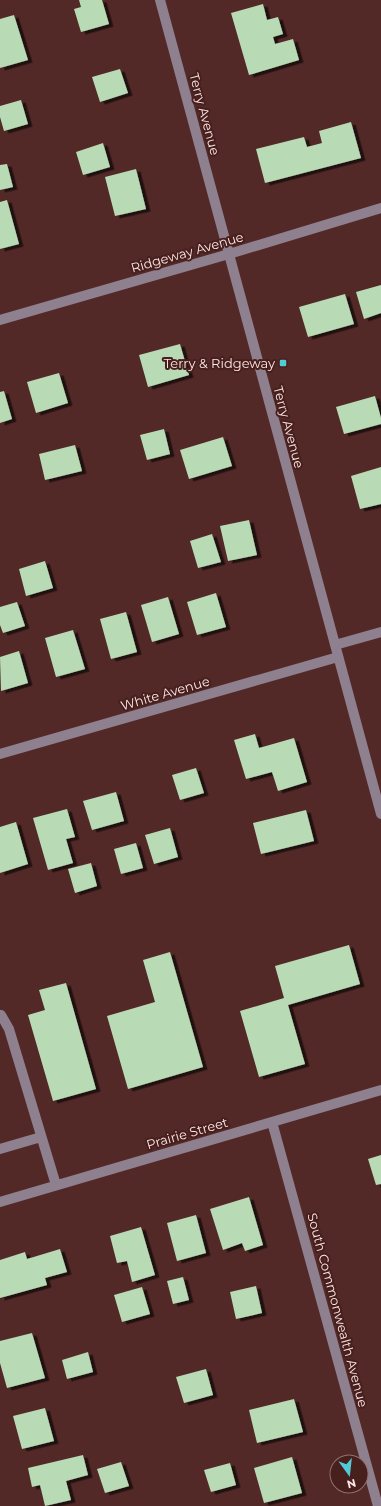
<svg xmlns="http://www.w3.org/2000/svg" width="381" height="1506" viewBox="0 0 381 1506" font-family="Montserrat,sans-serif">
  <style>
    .building { fill: #b8dbb6; filter: url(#shadow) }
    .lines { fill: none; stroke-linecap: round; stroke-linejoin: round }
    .minor { stroke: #8e808f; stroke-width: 10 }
    .poi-dot { fill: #52cbd7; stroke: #471f1d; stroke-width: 1.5 }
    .labels { text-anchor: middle; stroke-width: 4; stroke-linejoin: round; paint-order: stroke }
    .street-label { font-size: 13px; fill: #fde7e5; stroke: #471f1d }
    .poi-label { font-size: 13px; fill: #fde7e5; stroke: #471f1d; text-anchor: end }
  </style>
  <defs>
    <filter id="shadow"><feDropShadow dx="4.5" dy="2.5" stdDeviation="0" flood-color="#0009"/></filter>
  </defs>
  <rect width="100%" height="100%" fill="#522927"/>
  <!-- building -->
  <path class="building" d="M79,0H102L109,24L81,32L74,9L81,7Z
    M263,4L267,20L278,17L283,34L273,37L275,44L293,39L299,60L249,75L231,13Z
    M14,15L28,60L0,68V19Z
    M120,69L128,93L100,102L92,77Z
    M21,100L28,124L4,131L0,117V106Z
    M351,122L361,158L265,183L256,149L304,137L307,147L322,143L319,131Z
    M103,143L110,167L83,175L76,152Z
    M7,164L13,187L0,190V165Z
    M136,169L146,209L115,216L105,177Z
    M7,200L19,244L0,249V202Z
    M381,285V313L364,319L356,292Z
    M345,294L354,324L308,337L299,307Z
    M180,344L189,375L148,387L139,355Z
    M59,373L68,403L36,413L27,382Z
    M4,391L12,419L0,423V392Z
    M375,396L381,418V424L344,434L336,407Z
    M164,429L170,454L147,460L140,435Z
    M223,437L232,466L189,479L180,450Z
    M75,445L82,471L45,480L39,454Z
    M381,467V504L360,509L351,476Z
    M249,520L257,555L228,561L220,526Z
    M212,534L221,562L198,568L190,541Z
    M45,561L53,588L26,596L19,569Z
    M216,593L226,627L197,635L187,602Z
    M168,597L179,634L152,642L141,605Z
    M17,602L25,626L3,633L0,625V607Z
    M126,612L137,652L111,659L100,619Z
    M73,630L85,669L56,677L45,638Z
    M19,651L28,683L1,691L0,657Z
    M255,734L259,748L294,738L307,782L278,791L272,772L246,779L234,740Z
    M196,768L204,793L180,800L172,775Z
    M116,792L124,821L92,830L83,801Z
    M67,809L75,837L66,839L73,863L48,870L33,818Z
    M306,810L314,841L261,854L253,823Z
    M16,822L28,864L0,873V827Z
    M170,828L178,857L154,864L145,835Z
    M136,843L143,868L121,874L114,849Z
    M91,863L97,886L75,893L68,869Z
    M349,945L360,984L288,1005L305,1064L259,1077L240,1011L284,998L275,966Z
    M170,952L203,1067L128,1089L107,1016L155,1002L143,960Z
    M66,983L96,1089L53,1101L28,1015L45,1010L39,990Z
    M381,1155V1184L376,1185L368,1159Z
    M249,1197L263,1245L245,1251L242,1243L223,1250L210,1209Z
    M196,1215L206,1253L177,1261L167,1223Z
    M141,1227L155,1275L132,1282L127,1261L117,1263L110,1236Z
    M60,1249L67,1272L45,1278L47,1285L0,1298V1260L25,1252L27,1259Z
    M183,1277L189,1300L173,1304L167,1281Z
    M256,1286L262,1313L236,1319L230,1292Z
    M142,1287L150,1314L122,1322L114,1295Z
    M32,1333L45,1378L7,1388L0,1363V1341Z
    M88,1352L93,1372L67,1379L62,1360Z
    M206,1369L213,1395L184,1403L176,1377Z
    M294,1399L303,1432L257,1443L249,1410Z
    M45,1408L54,1441L22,1449L13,1416Z
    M83,1455L88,1475L66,1481L71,1500L45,1506L40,1485L32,1487L28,1468Z
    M292,1457L302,1493L264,1503L254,1468Z
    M121,1462L129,1486L105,1493L97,1469Z
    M230,1463L236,1485L211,1492L204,1470Z"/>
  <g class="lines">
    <!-- minor -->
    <path class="minor" d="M160,0L381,814
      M0,320L229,254L381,208
      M335,645L381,632
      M0,754L338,657
      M0,1016L1,1015L9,1029L56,1185
      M272,1122L378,1506
      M0,1149L41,1137
      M0,1202L381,1090"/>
  </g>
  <!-- markers -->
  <rect class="poi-dot" x="279" y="359" width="8" height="8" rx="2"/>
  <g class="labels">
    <!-- street labels -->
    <g class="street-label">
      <text transform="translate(205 114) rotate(75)" y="5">Terry Avenue</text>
      <text transform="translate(187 252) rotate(-16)" y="5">Ridgeway Avenue</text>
      <text transform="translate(289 427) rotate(75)" y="5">Terry Avenue</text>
      <text transform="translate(165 693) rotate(-16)" y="5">White Avenue</text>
      <text transform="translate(187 1133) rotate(-16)" y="5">Prairie Street</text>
      <text transform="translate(338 1310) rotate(75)" y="5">South Commonwealth Avenue</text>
    </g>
    <!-- poi labels -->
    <g class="poi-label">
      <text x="275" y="368">Terry &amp; Ridgeway</text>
    </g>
  </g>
  <!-- north arrow -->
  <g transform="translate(349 1474) rotate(165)"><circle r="19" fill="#471f1d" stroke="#906f6d"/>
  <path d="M0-3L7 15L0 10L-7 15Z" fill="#52cbd7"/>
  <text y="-6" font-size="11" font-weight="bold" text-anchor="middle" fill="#fde7e5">N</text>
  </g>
</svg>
